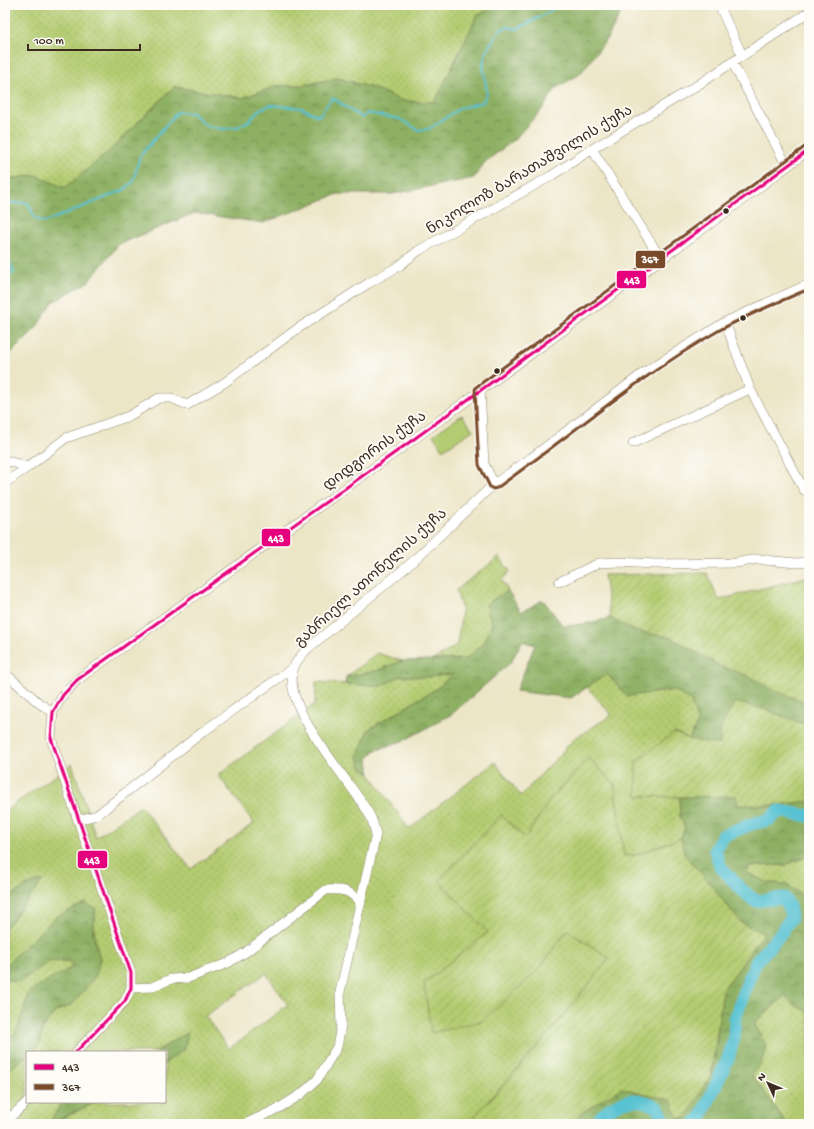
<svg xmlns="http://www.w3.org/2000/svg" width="814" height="1129" viewBox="0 0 814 1129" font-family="'Gochi Hand','Noto Sans Georgian',sans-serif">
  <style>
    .grass { fill: url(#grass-dots); stroke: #777b48; fill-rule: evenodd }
    .forest { fill: url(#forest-crowns); stroke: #646d40 }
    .garden { fill: url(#garden-furrows); stroke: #777b48 }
    .pitch { fill: #b3cc71; stroke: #777b48 }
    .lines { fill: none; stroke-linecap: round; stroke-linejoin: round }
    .stream { stroke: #58c2d3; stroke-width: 2 }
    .river { stroke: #58c2d3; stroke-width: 13 }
    .minor-casing { stroke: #948872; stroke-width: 10 }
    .minor { stroke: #fff; stroke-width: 9 }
    .bus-1-casing { stroke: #fdfcf7; stroke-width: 6 }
    .bus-2-casing { stroke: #fdfcf7; stroke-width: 6 }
    .bus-1 { stroke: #e5007d; stroke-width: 3 }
    .bus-2 { stroke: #7a4b2a; stroke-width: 3 }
    .bus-dot { fill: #3b2a1e; stroke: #fdfcf7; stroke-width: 1.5 }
    .labels { text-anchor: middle; stroke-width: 3.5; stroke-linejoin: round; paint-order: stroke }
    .street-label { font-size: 15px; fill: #3b2a1e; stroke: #fdfcf7 }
    .line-badge { stroke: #fdfcf7; stroke-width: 1.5 }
    .badge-label { font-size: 11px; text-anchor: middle; font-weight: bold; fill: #fff }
  </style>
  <defs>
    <pattern id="grass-dots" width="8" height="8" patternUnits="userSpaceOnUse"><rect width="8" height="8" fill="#b3cc71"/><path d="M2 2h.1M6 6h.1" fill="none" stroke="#9baf61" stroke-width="1.8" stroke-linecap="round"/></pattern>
    <pattern id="forest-crowns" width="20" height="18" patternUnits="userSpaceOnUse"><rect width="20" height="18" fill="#8eb063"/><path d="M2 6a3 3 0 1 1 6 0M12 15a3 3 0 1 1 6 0" fill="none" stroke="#758f51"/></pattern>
    <pattern id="garden-furrows" width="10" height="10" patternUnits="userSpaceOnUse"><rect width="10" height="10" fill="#b3cc71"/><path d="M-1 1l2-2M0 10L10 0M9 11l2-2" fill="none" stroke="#9baf61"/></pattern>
  </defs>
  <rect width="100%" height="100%" fill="#fdfcf7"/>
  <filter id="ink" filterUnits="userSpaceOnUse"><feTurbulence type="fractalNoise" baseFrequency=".025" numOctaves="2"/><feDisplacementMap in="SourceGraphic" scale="8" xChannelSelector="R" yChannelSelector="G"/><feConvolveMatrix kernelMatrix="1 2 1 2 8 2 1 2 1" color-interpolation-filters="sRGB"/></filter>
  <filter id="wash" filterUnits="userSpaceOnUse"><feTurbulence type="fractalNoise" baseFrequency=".012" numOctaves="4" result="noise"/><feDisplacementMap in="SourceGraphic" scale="16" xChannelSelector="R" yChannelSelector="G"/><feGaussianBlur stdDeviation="0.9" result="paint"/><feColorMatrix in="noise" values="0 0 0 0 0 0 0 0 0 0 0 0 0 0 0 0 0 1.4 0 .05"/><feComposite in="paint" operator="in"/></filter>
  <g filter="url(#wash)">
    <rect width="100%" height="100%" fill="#ece6c7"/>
    <!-- grass -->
    <path class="grass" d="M5,5H499L477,16L435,102L402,101L376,89L337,78L305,85L277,86L242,98L174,87L106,154L65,188L35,175L5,180Z
      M499,557L510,571L502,580L508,591L486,604L492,624L484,644L466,659L432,661L457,645L462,610L456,590Z
      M377,653L402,661L376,671L346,677Z
      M453,674L439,687L368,730L361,767L370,774L409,829L495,762L521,796L575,738L612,715L587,687L607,674L627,696L674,690L691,701L698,723L689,739L674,733L637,796L680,797V817L685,827L681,838L636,855L624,856L614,783L552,797L525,838L439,881L488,932L424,983L539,969L567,930L610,958L546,1037L468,1124H51L96,1102H165V1063L184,1049L187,1033L155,1052H31L40,1044L43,1027L55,1012L73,1004L100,959C94,941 93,927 96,909L56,917L8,963L20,982L49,961H69L74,967L29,992L17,1032L5,1041V928C14,920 17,911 25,903C33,893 36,893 42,880L26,886L5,900V811L72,764L96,837L141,806L191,869L254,823L218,775L315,704L316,682L381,686L400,676L427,677ZM266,973L288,1005L229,1049L205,1016Z
      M809,856V900L786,884L769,883L747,873L749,866L785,865Z
      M785,996L794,1004L809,1012V1124H787L751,1074L761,1063L766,1046L754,1023Z
      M27,1055V1102H62L49,1124H5V1073Z"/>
    <!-- forest -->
    <path class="forest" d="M499,5H625L607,39L580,74L556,88L543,108L514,140L485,162L474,178L392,194H338L263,223L195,213L119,244L88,282L53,302L35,329L5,359V180L35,175L65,188L106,154L174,87L242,98L277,86L305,85L337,78L376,89L402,101L435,102L477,16Z
      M508,591L521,612L543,600L563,626L590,623L610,618L635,631L670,637L720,666L746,675L778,692L809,703V726L766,710L735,702L721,727L720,745L689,739L698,723L691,701L674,690L627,696L607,674L571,698L516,691L535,645L522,641L511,662L452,714L407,739L374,751L368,759L370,774L361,767L358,756L368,730L439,687L453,674L427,677L400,676L381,686L345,684L346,677L376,671L402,661L466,659L484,644L492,624L486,604Z
      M736,796L738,805H775L809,801V856L785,865L749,866L747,873L769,883L786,884L809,900V965L803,984L804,993L809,994V1012L793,1004L785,996L754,1023L766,1046L761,1064L751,1074L787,1124H573L581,1113L621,1088L671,1100L677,1116L712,1075L723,990L763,934L741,923L703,875L685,856L681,838L685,827L680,817V797Z
      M42,880C36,893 33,893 25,903C17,911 14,920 5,928V900L26,886Z
      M85,903L96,909L93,925L94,938L100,959L96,975L73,1004L55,1012L43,1027L40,1044L31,1052H27V1055L5,1073V1041L17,1032L29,992L74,966L69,961H49L20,982L7,980L8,963L56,917Z
      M188,1032L184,1049L165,1063V1052H155Z
      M62,1102H96L49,1124Z"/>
    <!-- garden -->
    <path class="garden" d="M707,573L719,600L809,576V703L778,692L746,675L720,666L670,637L635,631L610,618L604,575Z
      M735,702L766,710L809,726V801L775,805H738L736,796L680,797L637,796L636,761L674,733L689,739L720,745L721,727Z
      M588,758L614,783L624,856L636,855L681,838L685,856L703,875L741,923L764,933L723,990L711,1075L686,1118L677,1117L671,1100L621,1088L581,1113L573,1124H468L546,1037L610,958L567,930L539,969L482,1021L431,1033L424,983L488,932L439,881L501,815L525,838L552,797Z"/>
    <!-- pitch -->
    <path class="pitch" d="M462,415L473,430L443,450L433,435Z"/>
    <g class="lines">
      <!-- stream -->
      <path class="stream" d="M5,203H28L35,219L45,222L124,190L133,182L140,156L177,112L192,113L207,126L223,129L237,127L249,121L260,109L271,105L301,108L319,116L332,98C343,104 351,112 363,118L367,113L400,119L418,130L429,129L460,108L483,102L487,93L483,64L486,51L500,30L508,27L517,29L549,12L556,5
        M5,257L8,259L14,272L5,280"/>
      <!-- river -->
      <path class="river" d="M596,1124C604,1108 627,1096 645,1102C650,1103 655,1106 659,1109L665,1124
        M694,1124L700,1119L728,1059L734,1038L735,1019L748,981L756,962L781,933L791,918L789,906L784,898L755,901L740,888L720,866L715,850L722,836L751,824L769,820L779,811L809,816"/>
    </g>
  </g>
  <g filter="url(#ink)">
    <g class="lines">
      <defs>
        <path id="minor" d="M719,5L742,55
          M732,62L787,166
          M592,149L661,259
          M725,322L750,389L804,490
          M480,390L484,464L494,484
          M633,443L750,389
          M5,460L28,467L66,438L129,416L159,398H171L187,405L224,383L297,329L369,283L399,266L418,251L551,176L592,149L701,83L809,12
          M5,483L28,467
          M764,560L797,563L809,562
          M559,582L599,563L617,562L655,564L736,563L758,559L769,560
          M5,673L39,703L53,712
          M78,820L97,815L204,731L294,667
          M131,988L152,987L171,979L188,978L228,963L246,952L326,890C344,889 349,890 361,903
          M76,1052L125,1001L131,988V973L70,797L51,738L53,712L63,695L77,680L414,439L730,209L809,150
          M5,1122L27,1102
          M245,1124L279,1108L300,1095L317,1080L337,1047L341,1026L340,992L376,834C374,828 373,820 369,814C351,780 279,707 294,667C296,661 302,655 306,650L410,564L494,484L531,458L646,371L725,322L809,284"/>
      </defs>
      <!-- minor casing -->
      <use href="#minor" class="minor-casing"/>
      <!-- minor -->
      <use href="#minor" class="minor"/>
      <defs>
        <path id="bus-1" d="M76,1052L125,1001L131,988V973L51,738L53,712L63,695L77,680L414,439L809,150"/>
        <path id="bus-2" d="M806,146L476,387L475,390L479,465L490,487L493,489L497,488C570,436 639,376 718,331C747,315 778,302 809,289"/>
      </defs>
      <!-- bus-1 casing -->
      <use href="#bus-1" class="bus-1-casing"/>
      <!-- bus-2 casing -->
      <use href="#bus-2" class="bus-2-casing"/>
      <!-- bus-1 -->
      <use href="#bus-1" class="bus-1"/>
      <!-- bus-2 -->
      <use href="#bus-2" class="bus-2"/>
    </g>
  </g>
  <!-- markers -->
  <g class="bus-dot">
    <circle cx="726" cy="211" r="3.5"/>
    <circle cx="743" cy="318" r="3.5"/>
    <circle cx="497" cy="371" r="3.5"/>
  </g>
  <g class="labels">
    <!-- street labels -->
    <g class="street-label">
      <text transform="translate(529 169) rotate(-31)" y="5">ნიკოლოზ ბარათაშვილის ქუჩა</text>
      <text transform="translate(374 450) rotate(-36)" y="5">დიდგორის ქუჩა</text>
      <text transform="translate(370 577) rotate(-42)" y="5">გაბრიელ ათონელის ქუჩა</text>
    </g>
  </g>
  <g class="line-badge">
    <rect x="635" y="250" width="31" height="19" rx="4" fill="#7a4b2a"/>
    <rect x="616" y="270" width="31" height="19" rx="4" fill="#e5007d"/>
    <rect x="261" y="528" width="30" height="19" rx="4" fill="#e5007d"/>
    <rect x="77" y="850" width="31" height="19" rx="4" fill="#e5007d"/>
  </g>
  <g class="badge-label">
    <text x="650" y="263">367</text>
    <text x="632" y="284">443</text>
    <text x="276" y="542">443</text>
    <text x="92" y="864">443</text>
  </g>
  <!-- margin -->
  <rect width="814" height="1129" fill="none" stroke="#fdfcf7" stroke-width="20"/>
  <!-- legend -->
  <rect x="26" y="1051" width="140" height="52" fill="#fdfcf7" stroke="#afa8a0"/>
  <rect x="34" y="1064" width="20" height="6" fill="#e5007d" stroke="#afa8a0"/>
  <text x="62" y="1071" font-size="12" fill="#3b2a1e">443</text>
  <rect x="34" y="1084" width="20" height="6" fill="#7a4b2a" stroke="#afa8a0"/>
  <text x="62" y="1091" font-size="12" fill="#3b2a1e">367</text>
  <!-- north arrow -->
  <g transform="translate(768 1083) rotate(314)" stroke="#fdfcf7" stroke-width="3" paint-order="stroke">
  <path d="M0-3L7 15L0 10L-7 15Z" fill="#3b2a1e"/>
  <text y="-6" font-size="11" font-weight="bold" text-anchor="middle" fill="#3b2a1e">N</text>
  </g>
  <!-- scale -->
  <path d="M28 44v6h112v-6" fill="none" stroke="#3b2a1e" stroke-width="2"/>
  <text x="34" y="44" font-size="12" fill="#3b2a1e" stroke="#fdfcf7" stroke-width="3" paint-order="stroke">100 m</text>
</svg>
